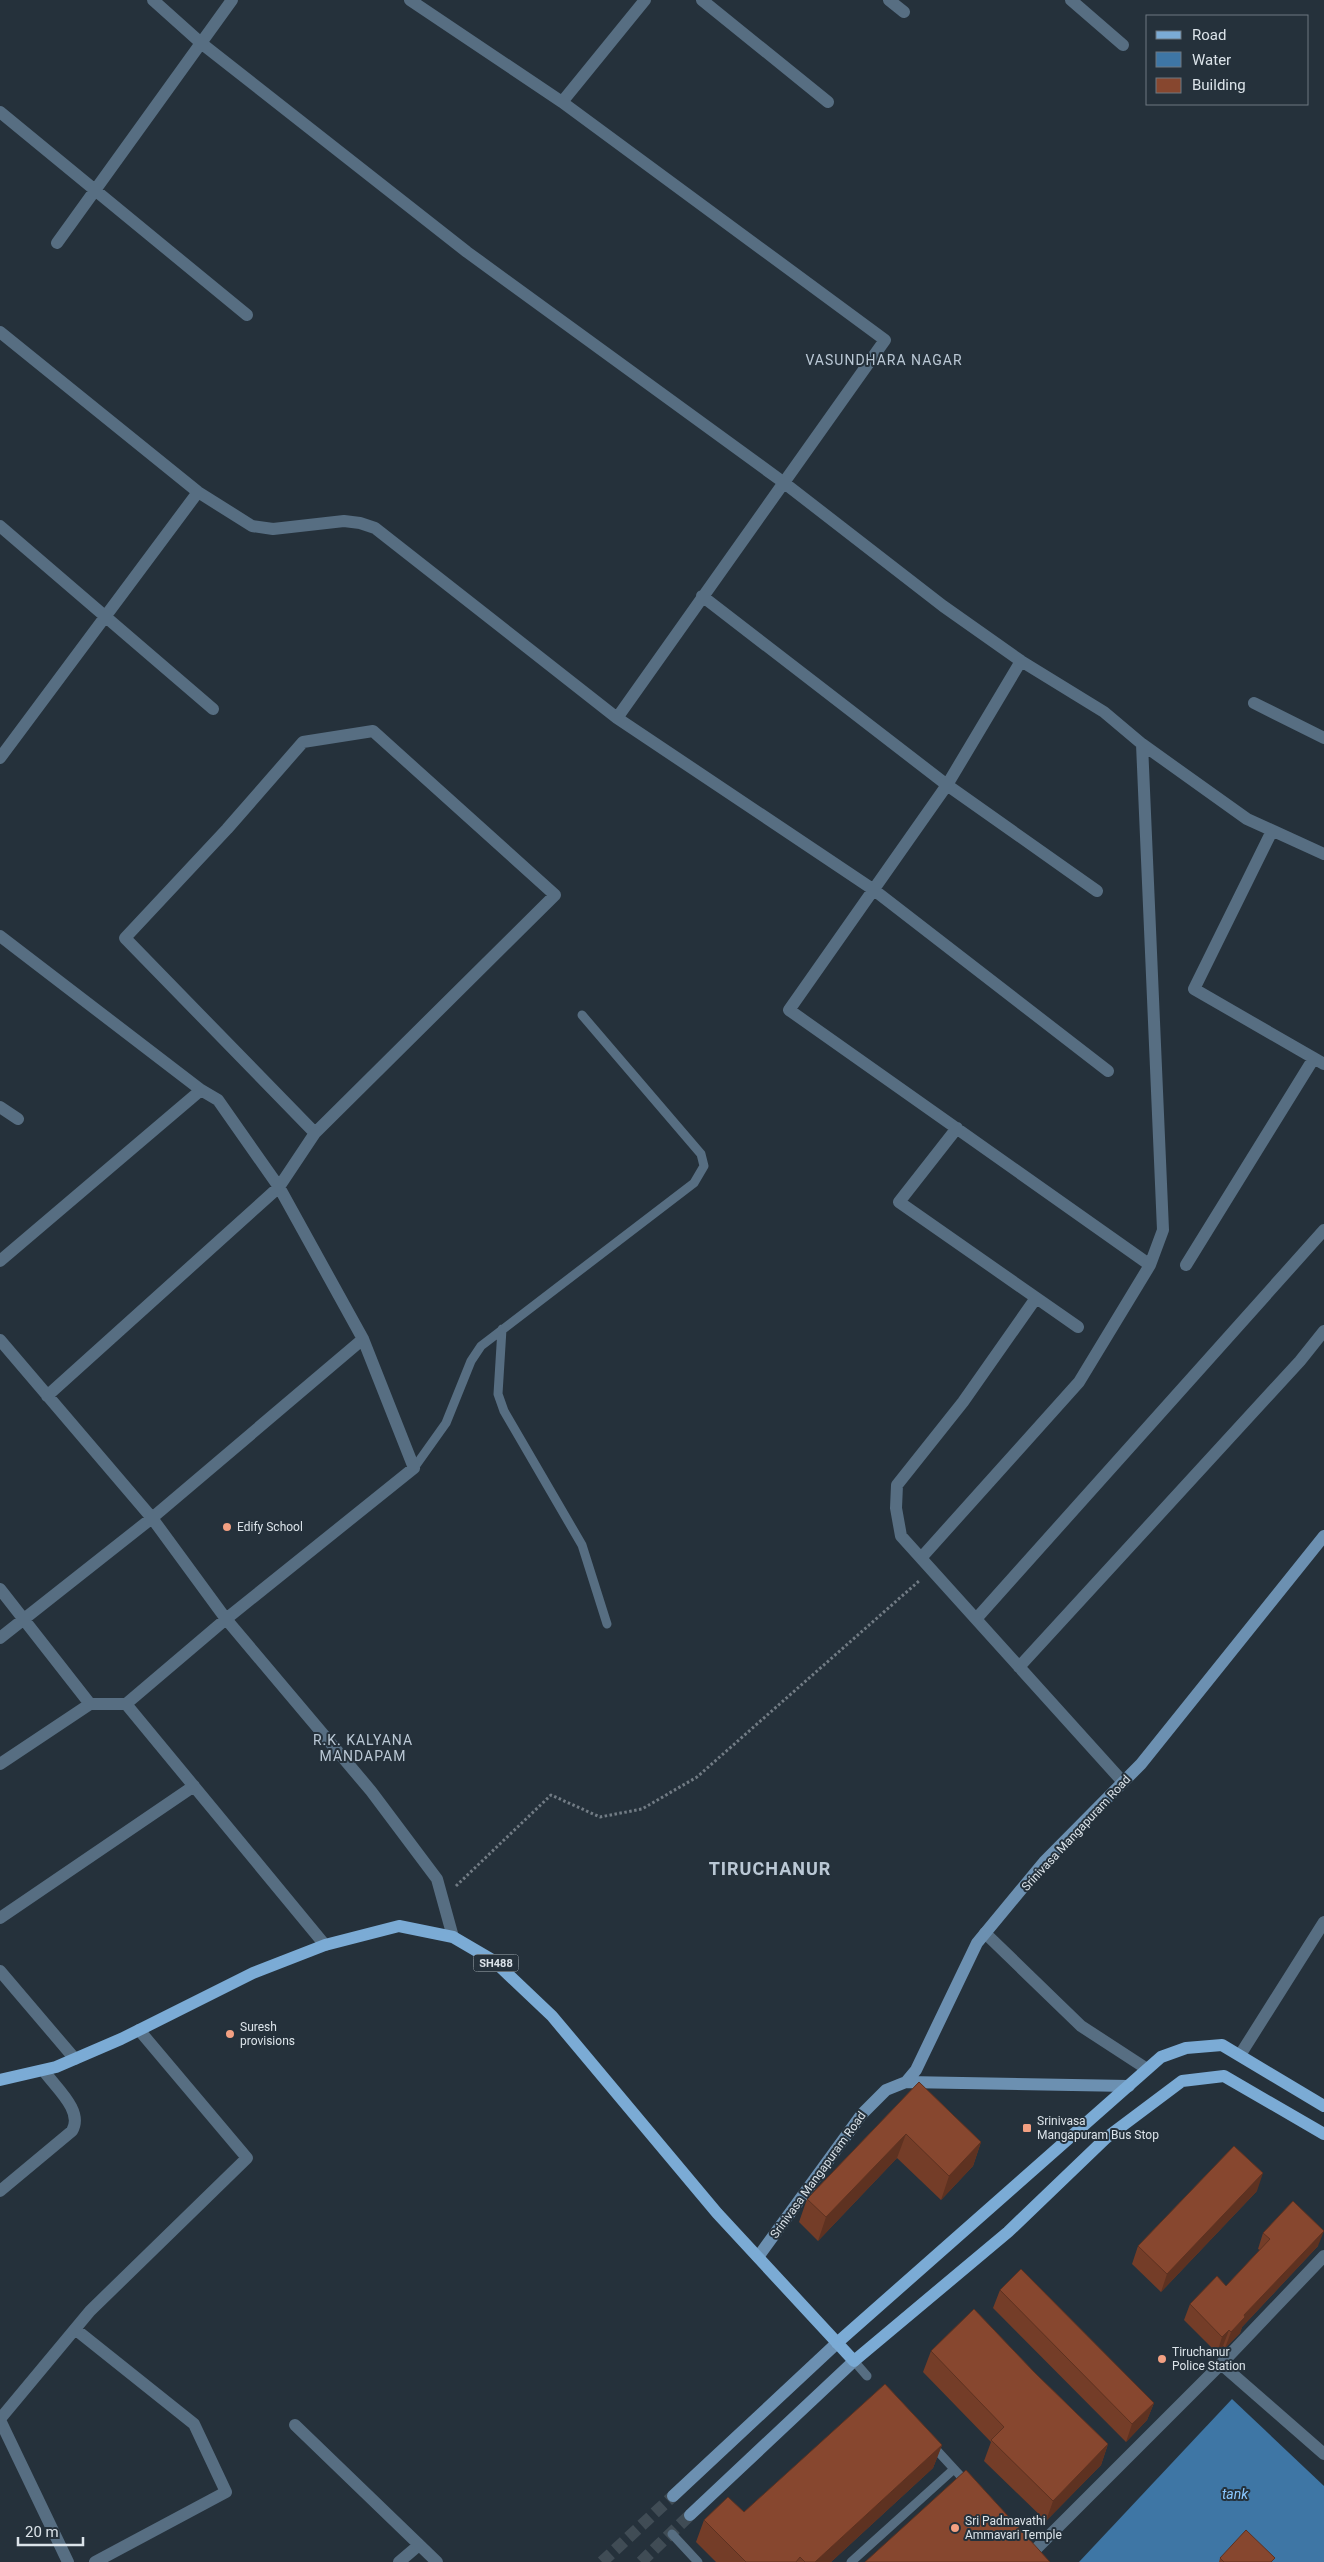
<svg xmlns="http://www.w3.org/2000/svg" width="1324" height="2562" viewBox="0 0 1324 2562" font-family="Roboto,sans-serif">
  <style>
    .water { fill: #3e76a5 }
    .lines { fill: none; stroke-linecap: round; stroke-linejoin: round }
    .secondary-tunnel { stroke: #404c55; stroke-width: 12; stroke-dasharray: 12 6; stroke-linecap: butt }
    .path { stroke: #727c85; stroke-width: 3; stroke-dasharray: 2.5 2.5; stroke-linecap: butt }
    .lane { stroke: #576e82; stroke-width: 9 }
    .street { stroke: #576e82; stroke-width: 12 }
    .secondary { stroke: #6c90b1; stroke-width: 12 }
    .primary { stroke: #7babd5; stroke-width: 12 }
    .wall { fill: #743d28 }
    .shaded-wall { fill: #5e3221 }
    .building { fill: #87472f; stroke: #5e3221 }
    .poi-dot { fill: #f3a082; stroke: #25313b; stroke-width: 2 }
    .labels { text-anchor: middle; stroke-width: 4; stroke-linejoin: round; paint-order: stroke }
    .shield { fill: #25313b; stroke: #a4aeb5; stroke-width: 1 }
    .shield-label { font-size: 11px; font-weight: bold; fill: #dbe3e9 }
    .poi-label { font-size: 12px; fill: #dbe3e9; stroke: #25313b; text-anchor: start }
    .street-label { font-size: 12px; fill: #dbe3e9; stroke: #25313b }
    .neighbourhood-label { font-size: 14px; letter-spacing: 1px; fill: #bac8d5; stroke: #25313b }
    .water-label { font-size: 14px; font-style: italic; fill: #8bc8ff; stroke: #25313b }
    .district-label { font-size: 18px; font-weight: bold; letter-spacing: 1px; fill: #bac8d5; stroke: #25313b }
  </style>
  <rect width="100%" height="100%" fill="#25313b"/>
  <!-- water -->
  <path class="water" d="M1232,2399L1324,2486V2562H1079Z"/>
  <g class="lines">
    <!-- secondary-tunnel -->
    <path class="secondary-tunnel" d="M602,2562L673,2496
      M641,2562L690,2515"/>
    <!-- path -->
    <path class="path" d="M456,1886L551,1795L600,1817L642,1809L697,1777L919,1581"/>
    <!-- lane -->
    <path class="lane" d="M502,1329L498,1394L504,1411L582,1545L607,1624
      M414,1468L446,1423L471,1361L481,1346L694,1183L704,1166L701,1154L582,1015
      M854,2361L867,2376
      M932,2445L967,2483
      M672,2534L698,2562
      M851,2562L954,2469"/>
    <!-- street -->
    <path class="street" d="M153,0L201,43L467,252L783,482L943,606L1021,661L1104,712L1142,744L1247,819L1324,854
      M410,0L562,102L885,340L617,718
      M702,0L828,102
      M889,0L904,12
      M1071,0L1123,45
      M562,102L645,0
      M0,112L247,315
      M57,243L232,0
      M0,332L198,492L252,526L273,529L344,521L360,523L375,528L617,718L874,890L1108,1071
      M0,526L213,709
      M702,596L947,785L789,1010L1150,1265
      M1021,661L947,785L1097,891
      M1254,703L1324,738
      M0,758L198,492
      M1272,831L1194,989L1324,1064
      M0,936L201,1090L218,1100L279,1187L363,1339L414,1468L226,1619L126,1704L325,1945
      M0,1107L18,1119
      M957,1128L899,1202L1078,1327
      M0,1261L201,1090
      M1186,1265L1314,1058
      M1036,1298L963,1402L897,1485L896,1508L901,1536L1123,1782
      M0,1340L152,1518L226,1619L371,1791L437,1879L453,1937
      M47,1396L279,1187L315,1133L125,938L227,829L303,742L373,731L555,895L315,1133
      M921,1558L1079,1382L1150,1265L1163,1230L1142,744
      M0,1589L90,1704H126
      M976,1619L1324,1230
      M0,1638L152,1518L363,1339
      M1019,1667L1300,1361L1324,1331
      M0,1764L90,1704
      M0,1918L194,1786
      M985,1933L1081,2026L1147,2069
      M0,1971L75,2059
      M1240,2055L1324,1922
      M0,2191L72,2131C84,2111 56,2088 44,2071
      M75,2329L194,2424L226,2492L95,2562
      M1221,2364L1324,2256
      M0,2419L90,2311L247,2158L139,2030
      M0,2420L68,2562
      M295,2425L437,2562
      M1030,2555L1221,2364L1324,2454
      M399,2562L419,2545"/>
    <!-- secondary -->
    <path class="secondary" d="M906,2082L1129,2086
      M758,2257L862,2114L886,2090L906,2082L916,2070L977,1943L1044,1862L1141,1764L1324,1536
      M673,2496L837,2343
      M690,2515L854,2361"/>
    <!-- primary -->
    <path class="primary" d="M0,2080L56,2067L121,2039L253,1973L325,1945L399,1926L453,1937L494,1961L552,2016L717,2213L854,2361L1008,2232L1106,2138L1182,2081L1224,2076L1324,2134
      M837,2343L1161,2057L1186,2048L1222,2045L1324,2106"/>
  </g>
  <!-- wall -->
  <path class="wall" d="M919,2082L981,2142L973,2166L941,2200L897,2158L818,2241L799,2222L807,2199Z
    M1257,2191L1161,2292L1132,2264L1138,2246Z
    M1263,2233L1318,2246L1242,2327L1240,2333L1225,2348L1223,2346L1217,2353L1184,2320L1190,2304L1226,2286L1260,2250L1258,2249Z
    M1000,2290L1154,2403L1147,2420L1126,2442L993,2308Z
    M931,2351L1035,2373L1108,2444L1101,2465L1046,2521L984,2461L991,2442L923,2372Z
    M942,2445L933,2468L831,2562H716L696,2542L704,2520L744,2512Z
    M1220,2558L1274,2562H1219Z"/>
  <!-- shaded-wall -->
  <path class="shaded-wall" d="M906,2134L897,2158L818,2241L826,2217Z
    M981,2142L973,2166L941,2200L949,2176Z
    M1263,2173L1257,2191L1161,2292L1167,2274Z
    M1324,2231L1318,2246L1242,2327L1240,2333L1225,2348L1231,2332L1244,2315Z
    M1229,2330L1223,2346L1217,2353L1222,2337Z
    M1154,2403L1147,2420L1126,2442L1132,2424Z
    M1108,2444L1101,2465L1046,2521L1053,2501Z
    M942,2445L933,2468L831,2562H815Z"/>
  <!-- building -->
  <path class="building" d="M919,2082L981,2142L949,2176L906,2134L826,2217L807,2199Z
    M1234,2146L1263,2173L1167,2274L1138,2246Z
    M1293,2201L1324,2231L1244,2315L1245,2317L1231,2332L1229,2330L1222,2337L1190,2304L1217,2276L1226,2286L1270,2239L1263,2233Z
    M1021,2269L1154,2403L1132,2424L1000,2290Z
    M974,2309L1035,2373L1108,2444L1053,2501L991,2440L1004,2427L931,2351Z
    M885,2384L942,2445L815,2562H805L800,2557L796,2562H746L704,2520L728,2497L744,2512Z
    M966,2470L1050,2562H865Z
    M1246,2530L1275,2558L1271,2562H1224L1220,2558Z"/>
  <!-- markers -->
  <g class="poi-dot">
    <circle cx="227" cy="1527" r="5"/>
    <circle cx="230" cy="2034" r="5"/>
    <rect x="1022" y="2123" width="10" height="10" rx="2.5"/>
    <circle cx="1162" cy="2359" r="5"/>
    <circle cx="955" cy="2528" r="5"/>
  </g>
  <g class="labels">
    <!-- shield labels -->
    <rect class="shield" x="473.5" y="1954.5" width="45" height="17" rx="4"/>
    <g class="shield-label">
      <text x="496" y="1967">SH488</text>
    </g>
    <!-- poi labels -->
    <g class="poi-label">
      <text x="237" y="1531">Edify School</text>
      <text x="240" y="2031">Suresh<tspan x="240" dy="14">provisions</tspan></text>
      <text x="1037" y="2125">Srinivasa<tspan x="1037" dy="14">Mangapuram Bus Stop</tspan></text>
      <text x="1172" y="2356">Tiruchanur<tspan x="1172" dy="14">Police Station</tspan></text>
      <text x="965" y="2525">Sri Padmavathi<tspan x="965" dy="14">Ammavari Temple</tspan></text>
    </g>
    <!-- street labels -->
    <g class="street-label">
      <text transform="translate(1076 1833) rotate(-47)" y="4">Srinivasa Mangapuram Road</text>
      <text transform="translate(818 2175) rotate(-54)" y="4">Srinivasa Mangapuram Road</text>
    </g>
    <!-- neighbourhood labels -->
    <g class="neighbourhood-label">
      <text x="884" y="365">VASUNDHARA NAGAR</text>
      <text x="363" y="1745">R.K. KALYANA<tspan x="363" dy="16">MANDAPAM</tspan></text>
    </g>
    <!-- water labels -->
    <g class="water-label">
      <text x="1235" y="2499">tank</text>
    </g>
    <!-- district labels -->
    <g class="district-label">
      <text x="770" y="1875">TIRUCHANUR</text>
    </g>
  </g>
  <!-- legend -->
  <rect x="1146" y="15" width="162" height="90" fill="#25313b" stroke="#6e7881"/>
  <rect x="1156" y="31" width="25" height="8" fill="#7babd5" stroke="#6e7881"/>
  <text x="1192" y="40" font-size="15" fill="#dbe3e9">Road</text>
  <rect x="1156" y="52" width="25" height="15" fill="#3e76a5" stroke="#6e7881"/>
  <text x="1192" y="65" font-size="15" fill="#dbe3e9">Water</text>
  <rect x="1156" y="78" width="25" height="15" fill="#87472f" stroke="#6e7881"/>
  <text x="1192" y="90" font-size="15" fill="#dbe3e9">Building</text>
  <!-- scale -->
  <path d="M18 2537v8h65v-8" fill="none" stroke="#dbe3e9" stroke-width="2.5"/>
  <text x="25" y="2537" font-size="15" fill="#dbe3e9" stroke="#25313b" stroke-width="4" paint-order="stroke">20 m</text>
</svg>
